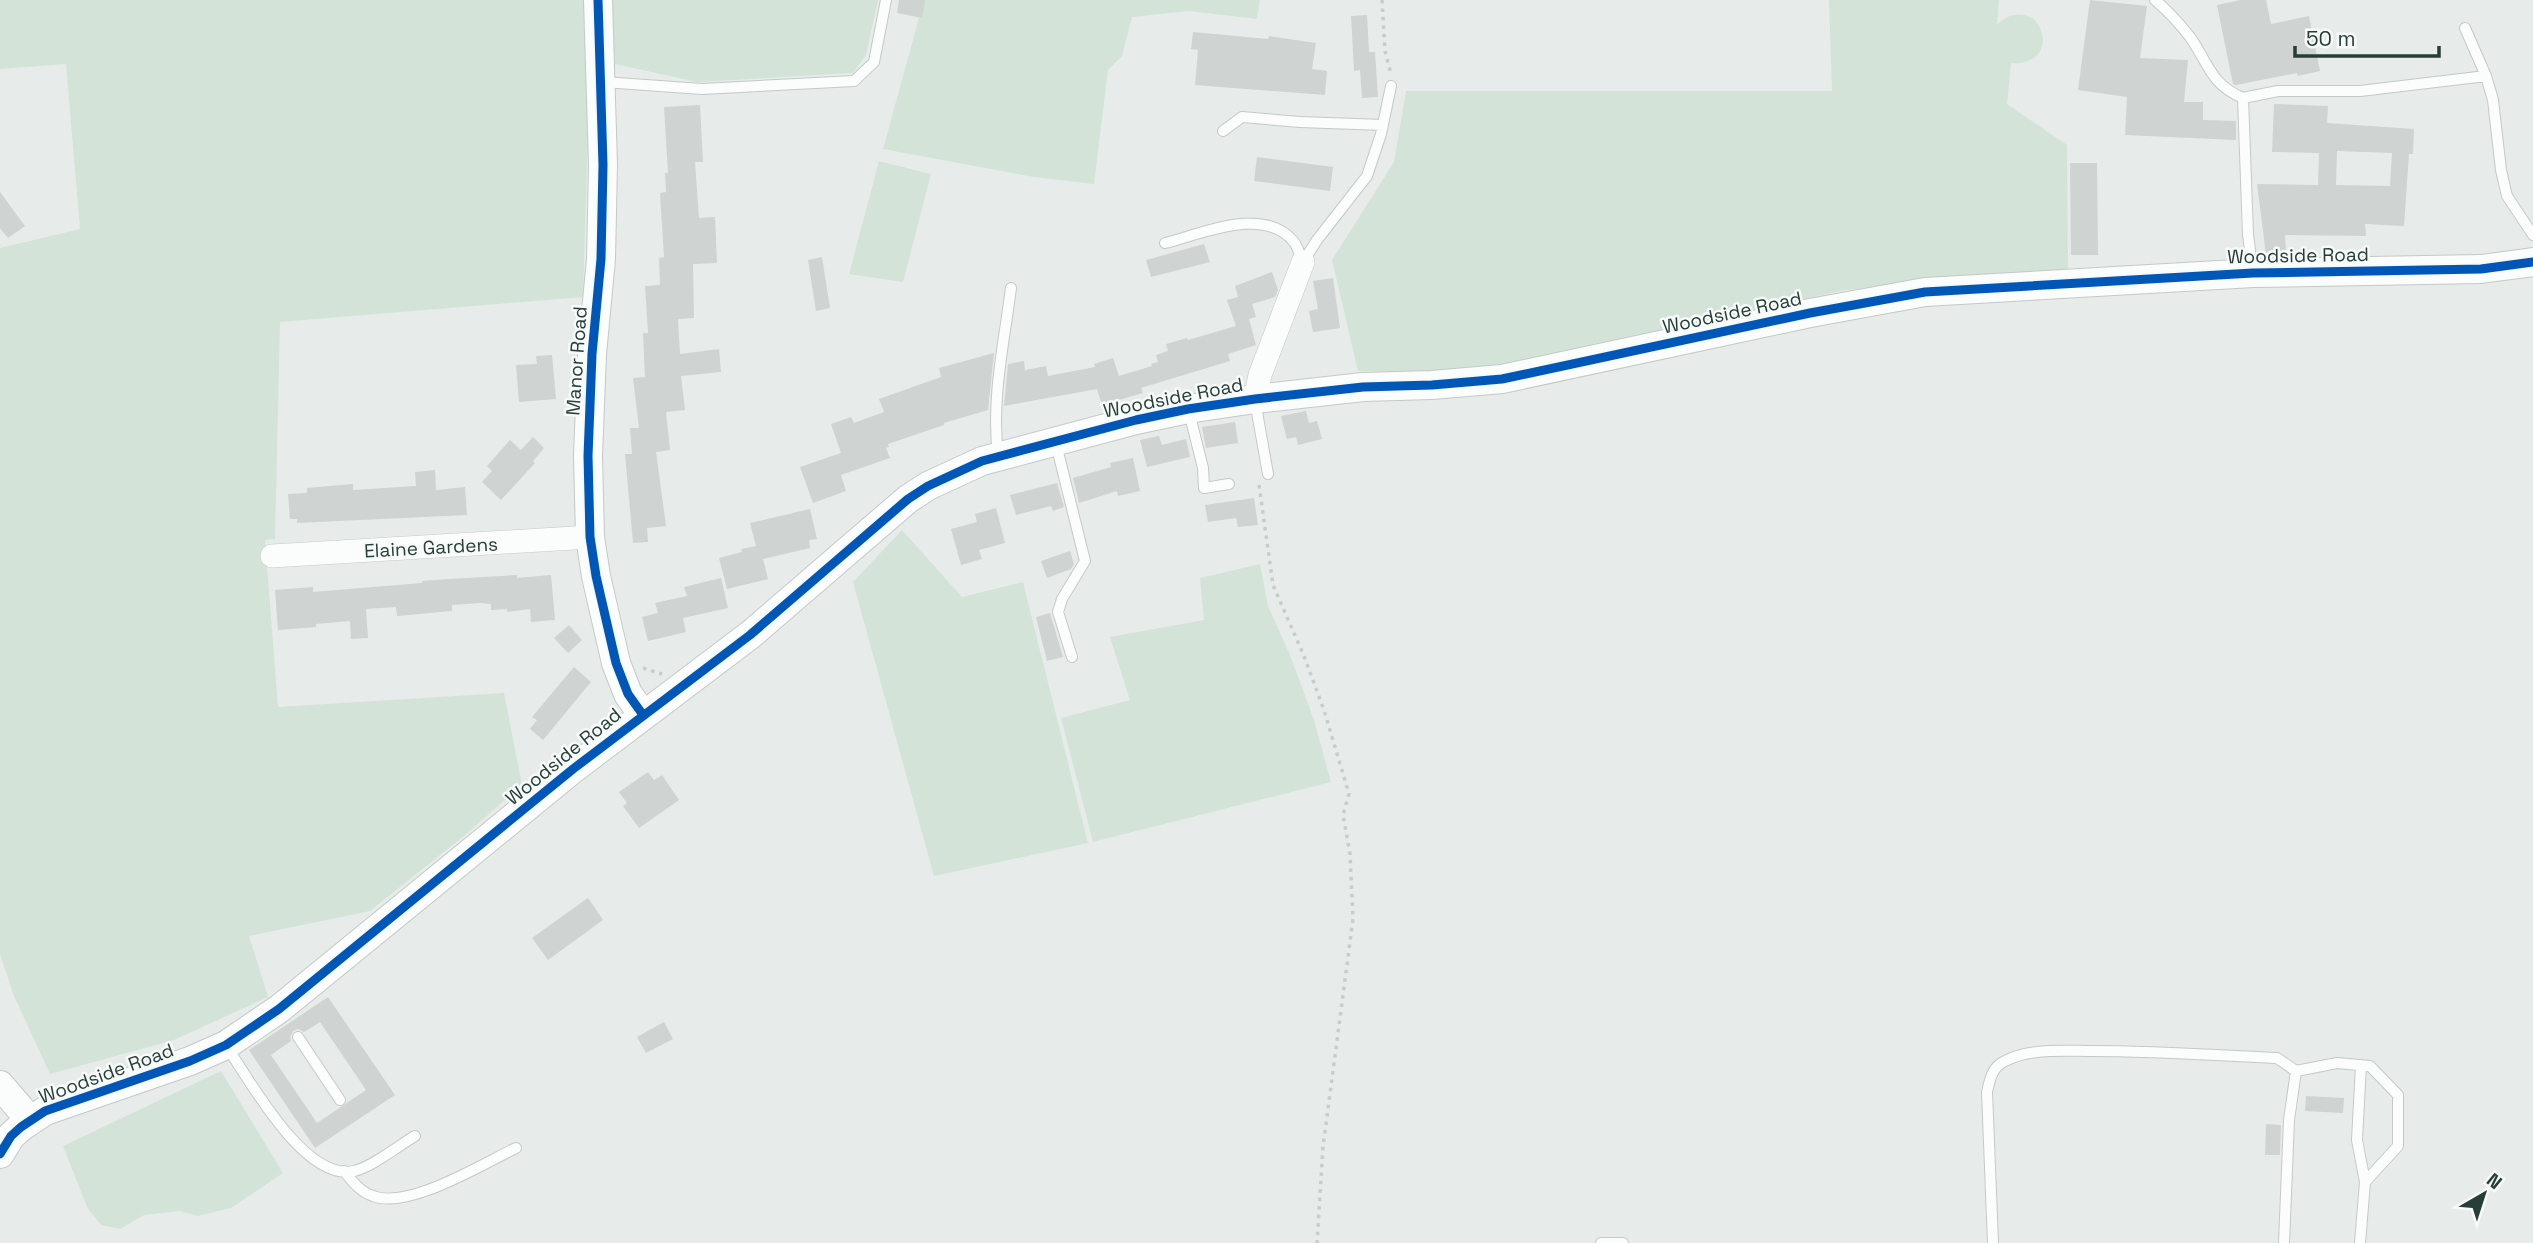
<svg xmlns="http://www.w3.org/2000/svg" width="2533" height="1243" viewBox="0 0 2533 1243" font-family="'Space Grotesk',sans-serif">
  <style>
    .green { fill: #d3e3d8 }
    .building { fill: #cfd3d1; fill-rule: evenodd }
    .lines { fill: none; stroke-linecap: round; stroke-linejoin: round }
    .service-casing { stroke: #c4c9c7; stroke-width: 12 }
    .minor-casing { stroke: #c4c9c7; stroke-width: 24 }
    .tertiary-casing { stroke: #c4c9c7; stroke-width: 30 }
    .path { stroke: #c7cdcb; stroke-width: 3.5; stroke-dasharray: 3.5 5; stroke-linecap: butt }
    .service { stroke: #fbfcfc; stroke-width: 10 }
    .minor { stroke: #fbfcfc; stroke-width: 23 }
    .tertiary { stroke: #fbfcfc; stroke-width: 28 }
    .cycleway-casing { stroke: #f6faf8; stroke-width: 13 }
    .cycleway { stroke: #0057b8; stroke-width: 9 }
    .labels { text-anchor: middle; stroke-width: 5; stroke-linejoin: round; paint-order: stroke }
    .street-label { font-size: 19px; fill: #273d38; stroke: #f6faf8 }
  </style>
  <rect width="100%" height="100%" fill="#e7ecea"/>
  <!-- green -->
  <path class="green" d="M0,0H584L589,99L583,297L280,322L275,539L265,540L278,707L504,693L522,785L465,835L370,911L249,936L268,997L174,1040L50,1074L14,996L0,954V248L80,229L66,64L0,69Z
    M611,0H878L866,55L853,73L697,82L615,64Z
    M924,0H1260L1257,19L1189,11L1132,17L1122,56L1108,70L1094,184L1034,177L883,149Z
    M1829,0H1999L1997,25C2008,14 2019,11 2034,19C2053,41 2040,66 2011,63L2007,104L2067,145L2068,269L1845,290L1469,373L1358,371L1332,260L1394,162L1406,91H1832Z
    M879,161L931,174L903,282L849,274Z
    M902,530L962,597L1023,582L1088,843L934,876L853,582Z
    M1260,564L1268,606L1290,655L1314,720L1331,782L1093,842L1061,718L1130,700L1110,637L1204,620L1200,578Z
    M221,1071L283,1173L231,1208L198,1216L180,1211L144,1215L120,1229L101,1225L87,1207L63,1146Z"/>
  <!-- building -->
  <path class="building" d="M899,0H925L922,18L897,13Z
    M2090,0L2147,6L2140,58L2188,60L2184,102H2203V120L2236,121V140L2125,135L2127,97L2078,90Z
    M2241,0H2266L2271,24L2309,16L2320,71L2298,76L2297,73L2236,85L2233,84L2217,5Z
    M1367,15L1369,52H1375L1378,97L1362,98L1360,70L1354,71L1351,16Z
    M1193,32L1268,39L1269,36L1316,43L1312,69L1327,71L1325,95L1195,85L1198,50L1191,49Z
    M2274,104L2328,106L2327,123L2414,129L2413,154H2409L2404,226L2365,224L2366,236L2285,235L2286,254L2266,255L2257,184L2318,185L2319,153L2272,152ZM2337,151L2392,153L2390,186L2336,185Z
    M700,105L703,162H695L699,218L715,217L717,263L693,264L694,318L678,319L680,354L719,349L721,372L681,376L685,410L666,412L670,450L656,452L666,526L647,528L648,542L633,543L625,454H632L630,428H639L633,378L645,377L643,333H648L645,286L660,285L659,258L664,257L660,193L666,192L665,173H668L664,107Z
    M1257,157L1333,167L1330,191L1254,181Z
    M2070,163H2097L2098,255H2071Z
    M0,192L25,226L8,238L0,228Z
    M1204,244L1210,262L1151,277L1146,260Z
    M822,257L830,308L816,311L808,260Z
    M1272,272L1278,290L1275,297L1252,304L1256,317L1249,319L1256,345L1228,354L1230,361L1141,388L1143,393L1102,405L1097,389L1004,406L1008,364L1024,361L1025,370L1046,366L1048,376L1095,367L1094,364L1113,358L1119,376L1152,366L1151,364L1158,362L1156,355L1168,351L1166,344L1187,338L1188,340L1236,326L1227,300L1238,297L1235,286Z
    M1333,278L1340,328L1313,332L1309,311L1318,309L1313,281Z
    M994,353L988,410L944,423V425L888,444L889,447L886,448L890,458L841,475L846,491L813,503L800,467L841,453L831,424L851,417L854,423L884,412L879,399L941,377L939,368Z
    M552,355L556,399L519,402L516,365L537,364L536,356Z
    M1306,411L1309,423L1317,421L1322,439L1298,445L1296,437L1287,439L1281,416Z
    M1235,422L1238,443L1206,448L1202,427Z
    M1159,436L1162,445L1186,439L1190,457L1147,467L1140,440Z
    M533,437L544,448L533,461L535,463L501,500L482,482L492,471L487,466L510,440L521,450Z
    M1133,458L1140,491L1118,496L1117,491L1079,503L1073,478L1111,467L1110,463Z
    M435,470L436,490L465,487L467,515L297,523V519H290L288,494L307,493V488L353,484V490L416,486L415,472Z
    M1057,483L1064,507L1053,511L1051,506L1016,515L1010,495Z
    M1254,498L1258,525L1238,527L1236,518L1208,522L1205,505Z
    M996,508L1005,543L979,550L982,559L961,565L951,529L977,522L975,514Z
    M810,509L817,539L809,540L810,548L763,559L768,579L727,589L719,558L742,552L741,549L756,546L750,523Z
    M1070,551L1074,564L1071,569L1047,578L1041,561Z
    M517,575V578L551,575L555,620L531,622L530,609L507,612V609L491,610V604L480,603L452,605V611L397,616L396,607L366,609L368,638L351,639L350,621L316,624V627L278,630L275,590L313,587V592L422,583V581L449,579Z
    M721,578L728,608L683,618L686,632L648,641L642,617L658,613L655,603L687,596L684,587Z
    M1050,613L1063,657L1047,661L1036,617Z
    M569,625L582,640L568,653L554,638Z
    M574,667L591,682L543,740L530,729L537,720L532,717Z
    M648,772L654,780L662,775L679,800L639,828L623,806L627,803L619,792Z
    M588,898L603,920L548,960L532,938Z
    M328,997L395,1095L315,1148L249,1050ZM320,1022L366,1090L317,1123L271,1055L291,1041L290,1037L293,1031L298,1029L304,1032Z
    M664,1022L673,1039L646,1053L637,1037Z
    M2306,1096L2344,1098L2343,1113L2305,1111Z
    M2266,1124L2281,1125L2280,1155H2265Z"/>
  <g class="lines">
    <defs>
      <path id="service" d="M2155,0C2168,11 2179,23 2190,37C2209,64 2210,84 2243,98
        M2465,28L2486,76L2493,100L2501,170L2507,196L2533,235
        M603,82L702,89L854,81L874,62L886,0
        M1223,131L1242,117L1300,122L1383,125
        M1165,243C1202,234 1264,205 1294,242C1298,247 1300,256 1303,262
        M1303,262L1317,240L1367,176L1381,134L1391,86
        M2253,273L2248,235L2243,98L2278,91H2360L2486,76
        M1255,401L1268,474
        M1189,412L1203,468L1204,488L1229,484
        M1056,444L1085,561L1062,599L1058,612L1072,657
        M998,455C991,400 1004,343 1011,288
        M298,1037L340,1100
        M227,1047C250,1081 305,1182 354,1171C372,1167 398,1146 415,1136
        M2361,1065L2357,1140L2365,1182
        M344,1171C352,1181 360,1192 373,1196C408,1210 482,1164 516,1148
        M1601,1243H1623
        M1993,1243L1987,1092C1990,1079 1992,1067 2005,1061C2030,1048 2062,1051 2090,1051C2152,1051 2215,1055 2277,1058L2296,1071L2337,1063L2370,1066L2398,1095V1146L2365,1182L2360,1243
        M2284,1243L2289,1120L2296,1071"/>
      <path id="minor" d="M1255,399L1260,375L1303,262
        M272,556L590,537"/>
      <path id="tertiary" d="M598,0L603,165L601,259L592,354L588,456L590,537L596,576L616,663L628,694L643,715
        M0,1085L30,1120
        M0,1154L11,1136L21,1127L45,1111L190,1061L226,1045L279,1009L573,769L750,635L908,499L928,486L982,461L1136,420L1188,409L1255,399L1363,387L1432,385L1502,379L1810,313L1925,292L2253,273L2481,269L2533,262"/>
    </defs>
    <!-- service casing -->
    <use href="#service" class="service-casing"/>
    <!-- minor casing -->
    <use href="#minor" class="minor-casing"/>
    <!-- tertiary casing -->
    <use href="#tertiary" class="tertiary-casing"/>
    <!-- path -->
    <path class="path" d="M1382,0L1385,51L1391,74
      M1259,485L1273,585L1304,656L1324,710L1349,794L1343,815L1350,854L1353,919L1323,1147L1317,1243
      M643,668L662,674"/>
    <!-- service -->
    <use href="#service" class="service"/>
    <!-- minor -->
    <use href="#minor" class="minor"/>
    <!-- tertiary -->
    <use href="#tertiary" class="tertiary"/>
    <defs>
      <path id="cycleway" d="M598,0L603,165L601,259L592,354L588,456L590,537L596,576L616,663L628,694L643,715
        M0,1154L11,1136L21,1127L45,1111L190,1061L226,1045L279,1009L573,769L750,635L908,499L928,486L982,461L1136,420L1188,409L1255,399L1363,387L1432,385L1502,379L1810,313L1925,292L2253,273L2481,269L2533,262"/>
    </defs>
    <!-- cycleway casing -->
    <use href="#cycleway" class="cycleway-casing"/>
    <!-- cycleway -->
    <use href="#cycleway" class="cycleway"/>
  </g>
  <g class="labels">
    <!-- street labels -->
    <g class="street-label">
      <text transform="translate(2298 255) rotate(-1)" y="7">Woodside Road</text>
      <text transform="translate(1732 312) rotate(-12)" y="7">Woodside Road</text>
      <text transform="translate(576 361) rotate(-86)" y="7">Manor Road</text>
      <text transform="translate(1173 397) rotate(-11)" y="7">Woodside Road</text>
      <text transform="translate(431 547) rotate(-3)" y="7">Elaine Gardens</text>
      <text transform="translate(563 756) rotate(-39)" y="7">Woodside Road</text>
      <text transform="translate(106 1073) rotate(-20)" y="7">Woodside Road</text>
    </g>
  </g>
  <!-- north arrow -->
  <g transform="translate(2484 1194) rotate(39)" stroke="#f6faf8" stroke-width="5" paint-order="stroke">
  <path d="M0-5L12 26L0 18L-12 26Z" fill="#273d38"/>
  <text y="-10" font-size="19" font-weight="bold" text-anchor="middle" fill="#273d38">N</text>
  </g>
  <!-- scale -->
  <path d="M2295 46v10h144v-10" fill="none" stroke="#273d38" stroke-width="3.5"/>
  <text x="2306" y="46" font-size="21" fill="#273d38" stroke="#f6faf8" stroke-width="5" paint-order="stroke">50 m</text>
</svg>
